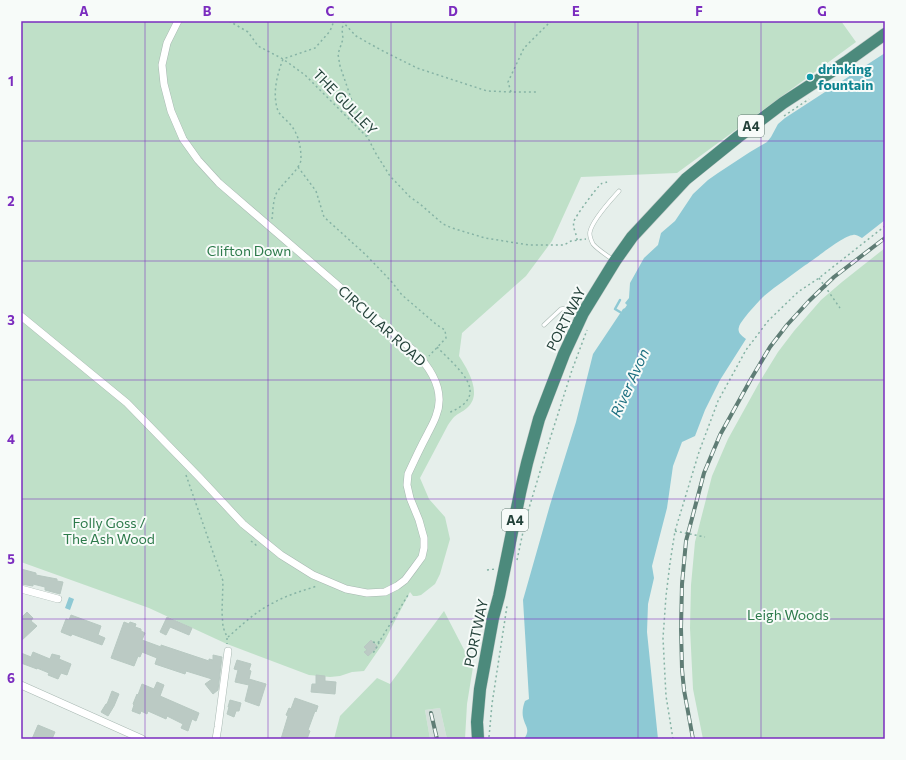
<svg xmlns="http://www.w3.org/2000/svg" width="906" height="760" viewBox="0 0 906 760" font-family="Commissioner,sans-serif">
  <style>
    .built { fill: #d4dfda }
    .green { fill: #bfe0c8 }
    .water { fill: #8ec9d4 }
    .lines { fill: none; stroke-linecap: round; stroke-linejoin: round }
    .stream { stroke: #8ec9d4; stroke-width: 2.5 }
    .building { fill: #bbcac4; stroke: #b8c9c2 }
    .service-casing { stroke: #a8b8b2; stroke-width: 4.5 }
    .minor-casing { stroke: #a8b8b2; stroke-width: 8 }
    .trunk-casing { stroke: #c2cac8; stroke-width: 13 }
    .path { stroke: #86b3a5; stroke-width: 1.5; stroke-dasharray: 2 3; stroke-linecap: butt }
    .service { stroke: #fff; stroke-width: 3.5 }
    .minor { stroke: #fff; stroke-width: 7 }
    .trunk { stroke: #4c8a7c; stroke-width: 12 }
    .rail-casing { stroke: #5f7d75; stroke-width: 4 }
    .rail { stroke: #f7fbf9; stroke-width: 2.5; stroke-dasharray: 8; stroke-linecap: butt }
    .grid { fill: none; stroke: #7b2cbf; stroke-width: 1; stroke-opacity: 0.55 }
    .culture-dot { fill: #0f9aa8; stroke: #f7fbf9; stroke-width: 1.5 }
    .labels { text-anchor: middle; stroke-width: 4; stroke-linejoin: round; paint-order: stroke }
    .shield { fill: #f7fbf9; stroke: #637a73; stroke-width: 1 }
    .shield-label { font-size: 13px; font-weight: bold; fill: #24423a }
    .culture-label { font-size: 14px; font-weight: bold; fill: #0d838f; stroke: #f7fbf9; text-anchor: start }
    .street-label { font-size: 14px; fill: #24423a; stroke: #f7fbf9 }
    .park-label { font-size: 14px; fill: #2d7a4b; stroke: #f7fbf9 }
    .water-label { font-size: 15px; font-style: italic; fill: #1c6f80; stroke: #f7fbf9 }
    .neatline { fill: none; stroke: #7b2cbf; stroke-width: 1.5 }
    .grid-label { font-size: 13px; text-anchor: middle; font-weight: bold; fill: #7b2cbf }
  </style>
  <rect width="100%" height="100%" fill="#e6efeb"/>
  <!-- built -->
  <path class="built" d="M440,708L447,739H430L425,710Z"/>
  <!-- green -->
  <path class="green" d="M21,21H841L856,42L677,173L581,177L552,241L526,276L462,333L459,356C468,370 483,394 467,408C463,412 458,413 454,417C452,419 450,422 448,425L420,478L429,499L445,517L450,539L440,574L435,584L421,595L417,596H413L410,592L384,642L364,671L352,672L340,676L330,677L309,675L227,644L149,608L21,562Z
    M885,248V739H703L693,689L690,628L691,585L695,542L712,476L728,439L759,383L778,352L794,331L821,300L842,282Z
    M444,611L473,667L467,704L465,739H447L440,708L425,710L430,739H334L340,716L377,678L390,684Z"/>
  <!-- water -->
  <path class="water" d="M885,53V220L862,238C859,237 857,234 853,235C844,235 814,260 804,266C791,276 777,285 764,296C759,301 741,320 739,327C737,333 742,336 746,339L720,380L705,410L695,436L682,442L673,466L667,508L652,566L654,578L648,604L647,632L658,739H524C531,729 525,727 523,717C522,712 523,706 525,701L529,699L523,600L550,505L576,422L593,354L623,309L625,308L627,305L625,303L629,298L630,283L644,258L658,245L661,233L675,221L693,194L708,180L718,173L750,152L767,142L771,137L778,124L785,118Z
    M69,597L74,599L70,610L65,608Z"/>
  <g class="lines">
    <!-- stream -->
    <path class="stream" d="M620,312L615,309L620,300"/>
  </g>
  <!-- building -->
  <path class="building" d="M21,569L36,573V575L57,579V581L63,582L60,594L45,590V587L33,584V586L21,584Z
    M27,612L33,618L31,621L37,626L21,641V618Z
    M71,615L101,626L98,635L105,638L102,645L72,634L71,636L61,632L66,619L69,620Z
    M167,617L192,628L189,635L170,627L166,635L160,632Z
    M124,622L129,624L130,622L136,624L135,627L141,629V631L145,633L142,640L161,647V645L209,661V659L213,660V655L222,657L218,690L213,694L205,684L212,679L186,671L185,674L155,664L157,658L142,652L140,657L138,656L134,666L111,658Z
    M371,640L378,647L368,656L364,652L367,650L364,647Z
    M33,652L50,659L52,654L60,656L59,659L71,664L67,675L61,673L58,679L48,675L49,673L37,668V669L21,663V653L31,657Z
    M237,660L251,664L249,670L251,671L249,679L266,684L259,706L245,701L249,685L235,682L238,670L234,669Z
    M316,675L325,676V681L336,682L335,694L311,692L312,684H316Z
    M157,682L164,685L160,696L199,713L196,721L192,719L188,731L181,728L183,724L167,716L166,719L148,711L147,714L141,711L140,714L132,711L134,705L133,704L137,694L138,695L142,684L154,689Z
    M112,691L119,694L114,706L108,716L101,712L106,704H107Z
    M295,698L318,706L316,712L315,711L308,730L310,731L307,739H281L288,716L286,715L289,708L291,709Z
    M230,700L241,703L239,711H236L234,717L227,714L229,707H228Z
    M38,725L55,732L52,739H32Z"/>
  <g class="lines">
    <defs>
      <path id="service" d="M613,260C607,255 598,250 593,244C591,240 589,236 590,232C592,220 611,200 619,191
        M544,325L561,309L568,308L582,312"/>
      <path id="minor" d="M21,316L127,403L200,478L243,524L281,555L313,575L346,589L367,593L385,592L397,586L405,580L414,568L422,557L424,548V538L419,520L410,498L407,485L408,474C414,461 420,448 427,435C430,429 434,422 436,416C446,391 430,367 413,350L219,183L198,160L183,139L171,111L164,84L162,65L167,43L178,21
        M21,589L58,599
        M21,685L142,739
        M216,739L218,727L228,651"/>
      <path id="trunk" d="M478,739L477,722L480,689L493,618L499,596L520,493L527,463L539,419L564,354L583,313L615,261L632,237L686,179L738,137L783,103L846,62L885,34"/>
    </defs>
    <!-- service casing -->
    <use href="#service" class="service-casing"/>
    <!-- minor casing -->
    <use href="#minor" class="minor-casing"/>
    <!-- trunk casing -->
    <use href="#trunk" class="trunk-casing"/>
    <!-- path -->
    <path class="path" d="M229,21L248,32L258,46L283,59L305,75L368,138L375,152L390,176L410,197L420,204L443,224L452,228L485,238L529,245H564L571,241L586,239
      M342,21L356,36L381,50L417,68L487,91L511,92H536
      M344,21L342,29L343,39L338,54L340,66L352,101L368,136
      M511,92L508,82L524,48L551,21
      M784,116L809,99
      M298,167L316,191L324,217L366,255L391,281L402,295L437,325L445,330L446,338L429,356
      M272,219C273,211 273,201 276,194C281,184 301,169 301,159C301,145 298,132 288,122C285,119 280,115 278,111C272,94 277,75 283,59L315,48L330,31L334,21
      M577,240C577,234 572,228 574,221C575,217 597,187 601,184C602,183 605,183 607,182
      M819,278L840,308
      M437,347C457,368 494,395 448,413
      M186,475L223,581L222,612L223,627L227,637V644
      M675,531L705,537
      M251,541L257,546
      M517,560L526,518L549,442L572,370L587,330
      M487,570L495,569
      M228,637C242,625 256,611 273,603C287,595 302,591 317,586
      M373,642L377,643L380,641
      M373,652H374L381,639L408,595
      M489,737L492,704L507,606
      M673,739L666,696L663,638L666,596L670,563L675,531L699,452L718,401L746,350L768,321L798,292L819,278L885,226
      M884,739L885,727"/>
    <!-- service -->
    <use href="#service" class="service"/>
    <!-- minor -->
    <use href="#minor" class="minor"/>
    <!-- trunk -->
    <use href="#trunk" class="trunk"/>
    <defs>
      <path id="rail" d="M431,713L437,739
        M693,739L684,690L682,669L681,628L682,584L686,541L704,473L720,435L751,379L770,347L787,325L809,301L834,277L885,238"/>
    </defs>
    <!-- rail casing -->
    <use href="#rail" class="rail-casing"/>
    <!-- rail -->
    <use href="#rail" class="rail"/>
  </g>
  <!-- grid -->
  <path class="grid" d="M145,21V739M268,21V739M391,21V739M515,21V739M638,21V739M761,21V739M21,141H885M21,261H885M21,380H885M21,499H885M21,619H885"/>
  <!-- markers -->
  <circle class="culture-dot" cx="810" cy="77" r="4"/>
  <g class="labels">
    <!-- shield labels -->
    <g class="shield">
      <rect x="738" y="115" width="26" height="22" rx="3"/>
      <rect x="502" y="509" width="26" height="22" rx="3"/>
    </g>
    <g class="shield-label">
      <text x="751" y="131">A4</text>
      <text x="515" y="525">A4</text>
    </g>
    <!-- culture labels -->
    <g class="culture-label">
      <text x="818" y="74">drinking<tspan x="818" dy="16">fountain</tspan></text>
    </g>
    <!-- street labels -->
    <g class="street-label">
      <text transform="translate(345 102) rotate(46)" y="5">THE GULLEY</text>
      <text transform="translate(566 319) rotate(-63)" y="5">PORTWAY</text>
      <text transform="translate(382 326) rotate(42)" y="5">CIRCULAR ROAD</text>
      <text transform="translate(476 633) rotate(-78)" y="5">PORTWAY</text>
    </g>
    <!-- park labels -->
    <g class="park-label">
      <text x="249" y="256">Clifton Down</text>
      <text x="109" y="528">Folly Goss /<tspan x="109" dy="16">The Ash Wood</tspan></text>
      <text x="788" y="620">Leigh Woods</text>
    </g>
    <!-- water labels -->
    <g class="water-label">
      <text transform="translate(630 383) rotate(-66)" y="5">River Avon</text>
    </g>
  </g>
  <!-- border -->
  <rect width="906" height="760" fill="none" stroke="#f7fbf9" stroke-width="44"/>
  <rect x="22" y="22" width="862" height="716" class="neatline"/>
  <g class="grid-label">
    <text x="84" y="16">A</text>
    <text x="207" y="16">B</text>
    <text x="330" y="16">C</text>
    <text x="453" y="16">D</text>
    <text x="576" y="16">E</text>
    <text x="699" y="16">F</text>
    <text x="822" y="16">G</text>
    <text x="11" y="86">1</text>
    <text x="11" y="206">2</text>
    <text x="11" y="325">3</text>
    <text x="11" y="444">4</text>
    <text x="11" y="564">5</text>
    <text x="11" y="683">6</text>
  </g>
</svg>
